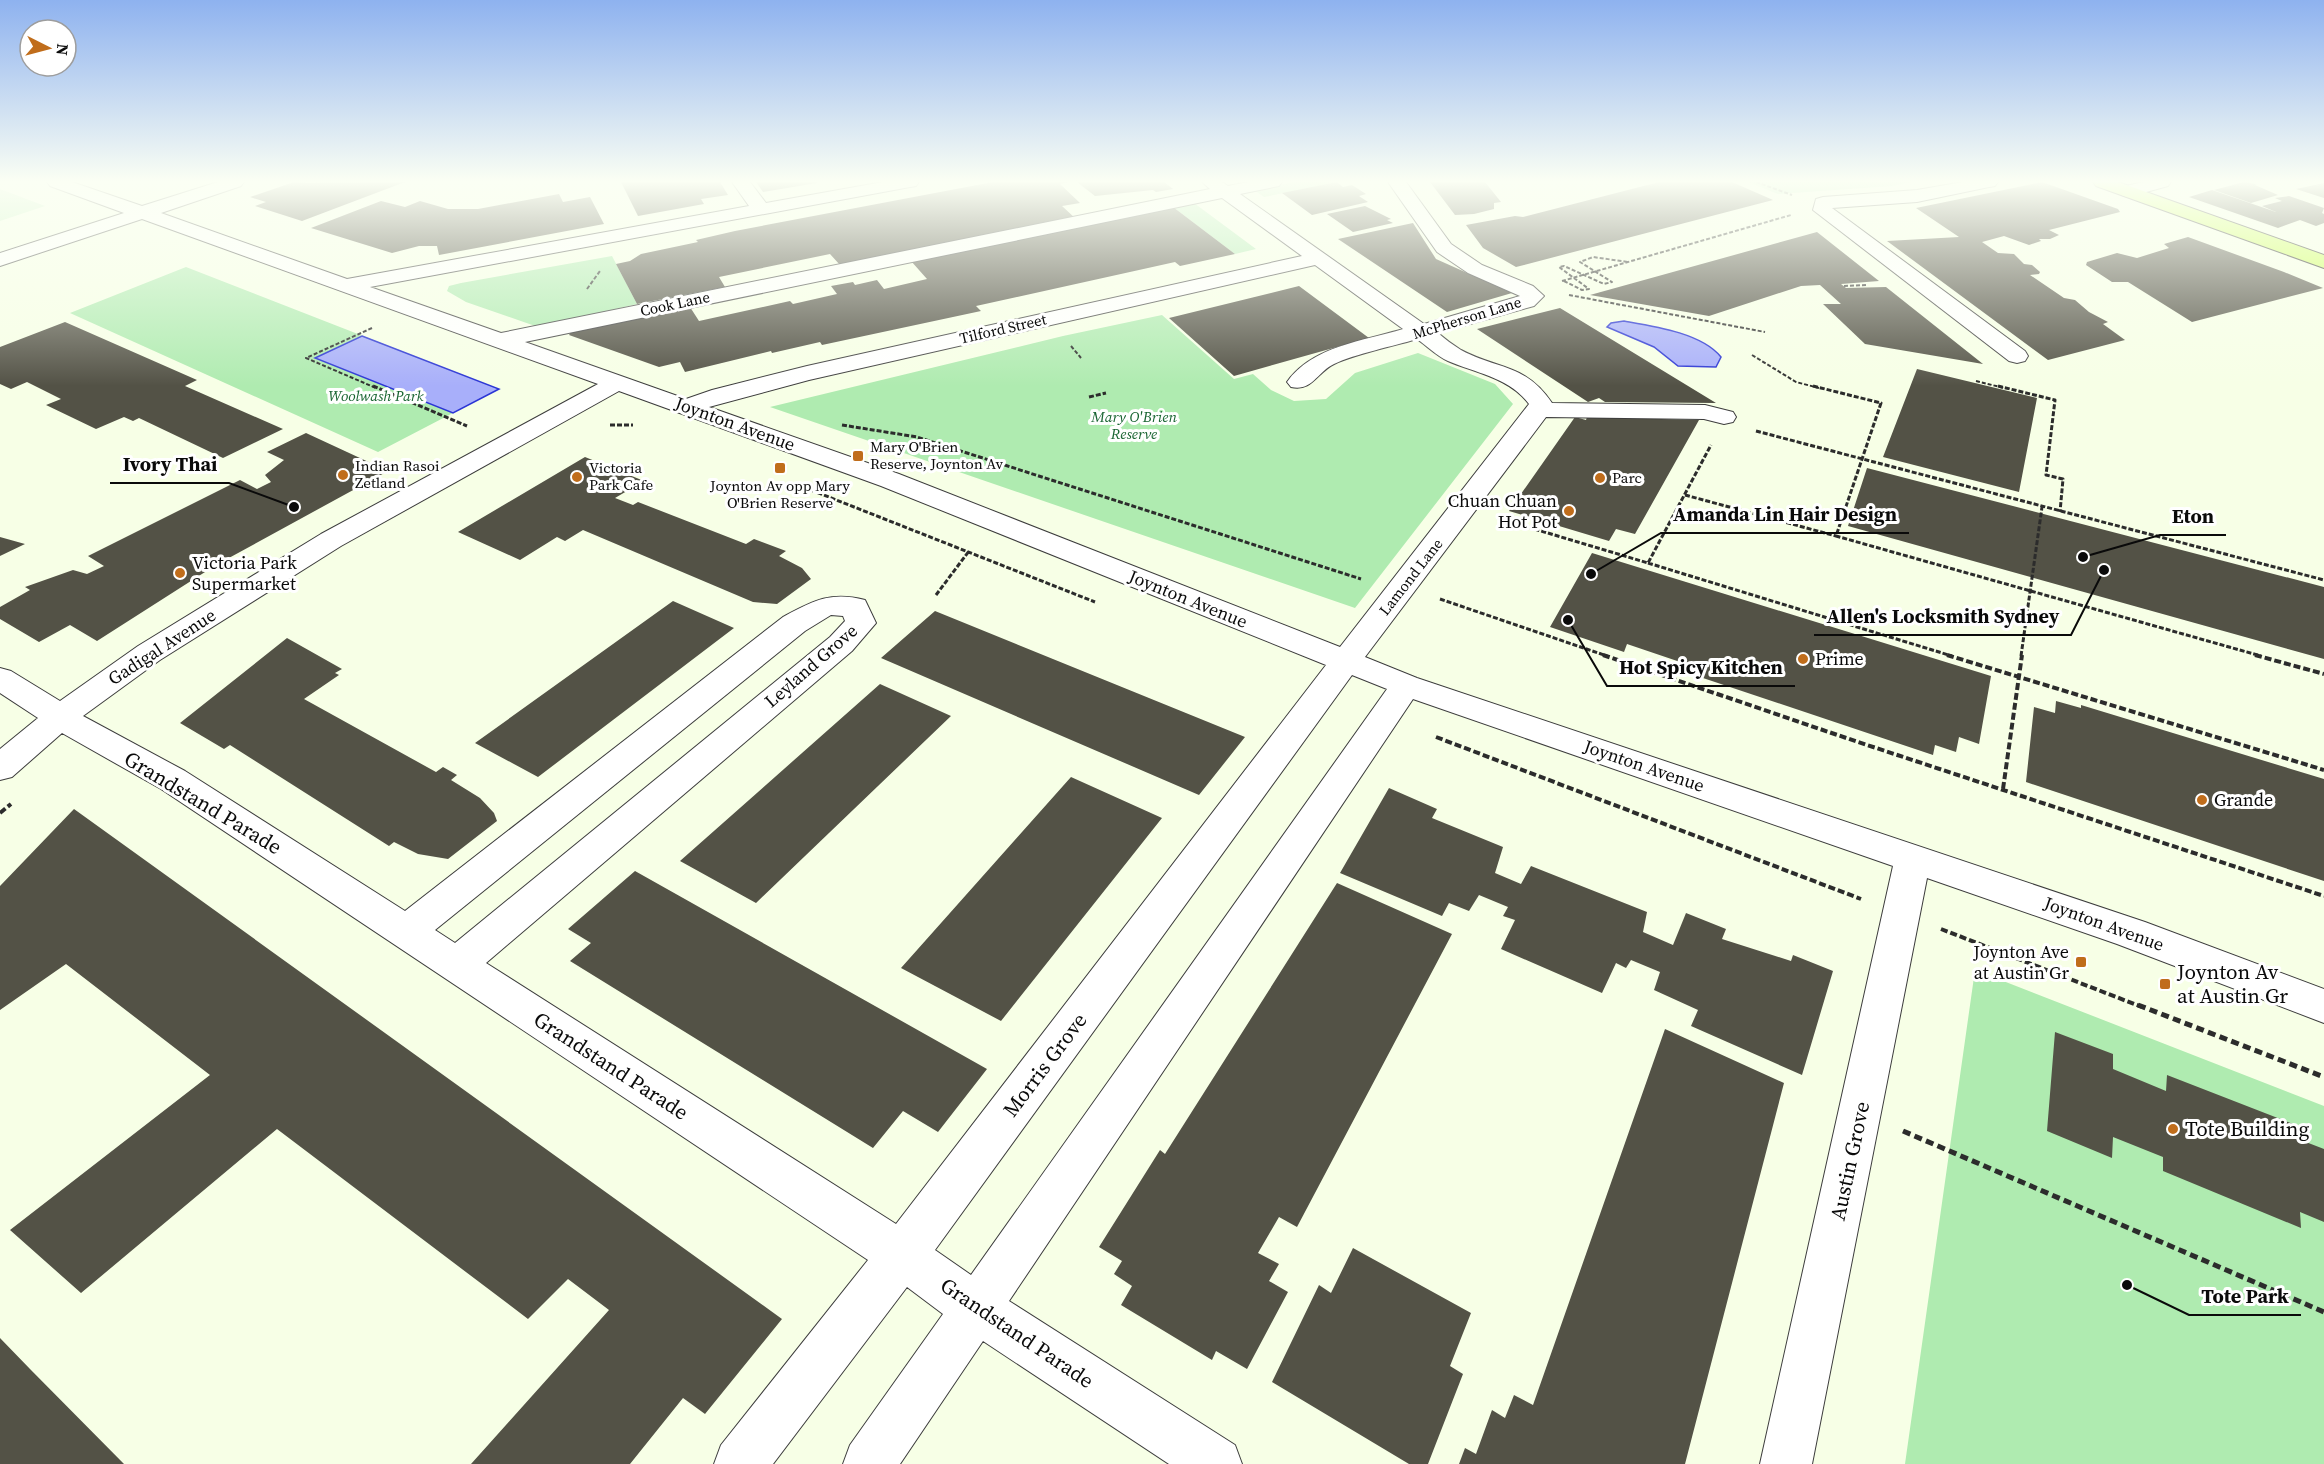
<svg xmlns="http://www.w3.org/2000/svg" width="2324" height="1464" viewBox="0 0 2324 1464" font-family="'Source Serif 4',serif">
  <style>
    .green { fill: #afebb0 }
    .pitch { fill: #c6f1c1 }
    .water { fill: #a8affa; stroke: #2b35d5; stroke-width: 1.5 }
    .building { fill: #535246 }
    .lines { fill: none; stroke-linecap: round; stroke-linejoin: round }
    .minor-casing { stroke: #3d3d3d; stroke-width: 2 }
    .major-casing { stroke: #1b1b1b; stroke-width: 2 }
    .path-far3 { stroke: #2c2c2c; stroke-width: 2; stroke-dasharray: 4 2; stroke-linecap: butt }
    .path-far2 { stroke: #2c2c2c; stroke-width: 3; stroke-dasharray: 5 2; stroke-linecap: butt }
    .path-far1 { stroke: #2c2c2c; stroke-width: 4; stroke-dasharray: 7 3; stroke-linecap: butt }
    .path { stroke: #2c2c2c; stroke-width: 5; stroke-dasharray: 8 4.5; stroke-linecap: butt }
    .minor { fill: #fff; fill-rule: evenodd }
    .major { fill: #cdff56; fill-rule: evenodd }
    .poi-dot { fill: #c06d1b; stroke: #fff; stroke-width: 2 }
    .labels { text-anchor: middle; stroke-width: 6; stroke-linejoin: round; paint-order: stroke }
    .far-street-label { font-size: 15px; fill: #0a0a0a; stroke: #fff }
    .far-park-label { font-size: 15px; font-style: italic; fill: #186431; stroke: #fff }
    .far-poi-label { font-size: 15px; fill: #0a0a0a; stroke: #fff; text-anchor: start }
    .street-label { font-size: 18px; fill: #0a0a0a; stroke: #fff }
    .poi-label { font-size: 18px; fill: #0a0a0a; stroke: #fff; text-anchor: start }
    .near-street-label { font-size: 21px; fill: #0a0a0a; stroke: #fff }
    .near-poi-label { font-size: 21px; fill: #0a0a0a; stroke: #fff; text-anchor: start }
    .leader { fill: none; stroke: #0a0a0a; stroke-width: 2 }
    .callout-dot { fill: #0a0a0a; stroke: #fff; stroke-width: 2 }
    .callout-label { font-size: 20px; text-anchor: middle; font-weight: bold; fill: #0a0a0a; stroke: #fff; stroke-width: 6; stroke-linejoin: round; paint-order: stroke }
  </style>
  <rect width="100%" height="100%" fill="#f7ffe6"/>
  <!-- green -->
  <path class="green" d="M1294,182H1339L1264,197L1254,190Z
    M1748,182H1912L1892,186L1778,194Z
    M1194,203L1256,249L1235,254L1173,207Z
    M612,256L637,304L538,327L466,302L447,291L449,286L461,283Z
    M186,267L499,389L378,452L70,313Z
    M1162,315L1234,379L1253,374L1271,390L1294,401L1326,399L1355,373L1418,353L1495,384L1513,404L1355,608L770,407L1063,336Z
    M1975,970L2324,1106V1464H1905Z"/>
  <!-- pitch -->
  <path class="pitch" d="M0,189L45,206L0,221Z"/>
  <!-- water -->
  <path class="water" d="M1624,321C1653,326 1702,333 1721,357L1716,367L1678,366L1654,347L1607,327L1611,323Z
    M362,336L499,389L453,413L315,358Z"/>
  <!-- building -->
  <path class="building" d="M294,182L306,183L405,182L302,221L255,206L266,202L250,197Z
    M621,182H720L728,195L701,199L704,204L638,216Z
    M756,182H817V183L763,192Z
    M993,182H1068L1060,184L1080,203L1062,206L1075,218L840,265L830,254L719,277L725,287L637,304L616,264L630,261L641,254L698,242L696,240L735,231Z
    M1077,182H1164L1173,189L1156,192L1153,190L1095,196Z
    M1337,182L1343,187L1352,185L1366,194L1359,196L1368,202L1312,215L1282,193Z
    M1430,182H1485L1501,202L1494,203V209L1474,214L1455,215Z
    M1659,182H1732L1773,200L1516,267L1483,248L1466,225L1515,216L1523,217Z
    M2042,182L2118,209L2120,212L2049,230L2059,235L2050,239H2039L2041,241L2029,245L2004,236L1982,242L1998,253L2014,254L2024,264L2032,265L2040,272L2039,274L2030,275L2064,298L2075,300L2089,312L2108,322L2103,324L2125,340L2048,360L1887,241L1959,237L1916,208Z
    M2244,182L2256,184L2255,185L2278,195L2251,203L2214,190Z
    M2324,183V198L2296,189Z
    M2212,190L2276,212L2262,206L2282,201L2275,198L2289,196L2324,208L2322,213L2324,214V223L2316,226L2300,220L2278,228L2189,197Z
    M559,194L563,202L590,197L604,224L439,255L437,246H419L392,253L311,228L381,201L405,207L420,201L448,209H478Z
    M1365,206L1391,219L1387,220L1393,223L1353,232L1327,214Z
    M1173,207L1235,254L1180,266L1175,262L976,306L981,311L822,345L820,342L772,353L771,351L685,372L680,362L659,367L569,335L571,332L690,307L699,321L790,301L793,304L837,294L831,286L853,282L855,285L877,280L884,289L927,279L911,261Z
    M1413,223L1436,259L1512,293L1447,312L1338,239Z
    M1817,232L1879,281L1841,284L1846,288L1886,287L1983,364L1865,344L1823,304H1841L1820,285L1801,286L1709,316L1590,295Z
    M2188,237L2284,272L2323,288L2192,322L2128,282H2112L2086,265L2087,262L2117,253L2137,258L2169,248L2164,244Z
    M1299,286L1369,338L1234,376L1169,318Z
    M1560,308L1716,403L1605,402L1599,398L1588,402L1477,329Z
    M65,322L197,380L185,386L283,429L223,458L139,418L133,421L124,417L96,429L46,405L61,399L27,382L11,389L0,384V347Z
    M1917,369L2037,398L2019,492L1883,457Z
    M1575,417L1586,420L1587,417L1699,420L1635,534L1616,529L1609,541L1509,511Z
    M306,433L388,471L216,565L97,641L70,625L39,642L0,619V607L30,590L25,587L73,570L87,574L104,566L88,556L240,480L257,489L271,482L265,475L284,460L267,452Z
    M585,457L644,481L615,498L633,505L638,502L746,544L754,539L786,551L779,556L802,568L811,579L777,604L753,602L583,530L565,541L557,537L520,560L458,532Z
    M1867,468L2324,587V659L1848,526Z
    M0,537L25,544L0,556Z
    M1592,553L1991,676L1979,744L1959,737L1956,752L1935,745L1933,755L1688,673L1692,666L1627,644L1624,652L1550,627Z
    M673,601L734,628L538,777L475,743Z
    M935,611L1245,737L1199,795L881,658Z
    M287,638L342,669L335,673L339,675L304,699L436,772L443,767L457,775L451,780L480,798L494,813L497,821L448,859L418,854L394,842L389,846L230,745L224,749L180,723Z
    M880,684L951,716L756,903L680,861Z
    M2056,701L2081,708V705L2324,779V881L2026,782L2034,707L2055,713Z
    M1071,777L1162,818L1001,1021L901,968Z
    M1389,788L1437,809L1432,818L1503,847L1495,873L1521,884L1531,866L1647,912L1643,932L1673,945L1686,913L1726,929L1722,939L1791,961L1793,955L1833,971L1802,1075L1691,1026L1698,1010L1654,990L1660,972L1631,960L1626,968L1616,963L1602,993L1501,949L1515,920L1503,916L1508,907L1479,895L1469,911L1449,903L1442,916L1340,873Z
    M74,809L782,1319L705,1414L683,1398L630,1464H471L609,1310L568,1279L528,1319L277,1129L81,1293L10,1230L210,1075L66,964L0,1010V886Z
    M635,871L987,1069L938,1132L903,1111L873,1148L570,961L591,943L568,929Z
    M1337,883L1452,934L1297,1227L1279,1217L1258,1253L1279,1264L1269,1281L1288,1292L1247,1369L1216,1351L1212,1360L1121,1305L1132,1286L1114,1274L1122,1261L1099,1247L1160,1150L1165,1154Z
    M1665,1029L1784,1083L1685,1464H1459L1465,1448L1476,1454L1492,1410L1505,1418L1514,1395L1533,1405Z
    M2055,1032L2113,1054V1069L2166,1091L2167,1075L2298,1126V1139L2324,1149V1222L2300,1212L2301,1228L2163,1171V1157L2113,1137L2112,1158L2047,1131Z
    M1353,1248L1471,1313L1450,1366L1463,1374L1428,1464H1409L1272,1382L1319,1285L1331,1293Z
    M0,1338L30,1369L124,1464H0Z"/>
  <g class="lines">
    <defs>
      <path id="minor" d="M47,182H72L142,206L218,182H244L241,186L161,213L347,279L749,206L732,182H750L766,203L883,182H919L916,186L910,187L370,287L501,333L1210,189L1202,182H1222L1228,186L1248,182H1282L1279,186L1240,194L1424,324L1520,296L1468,273L1437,252L1388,182H1406L1451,244L1482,265L1533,286L1544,296L1534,306L1438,333C1445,339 1453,345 1461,350C1498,370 1525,363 1552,403L1705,405L1733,412L1736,417L1733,422L1724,424L1704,419L1546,417L1365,657L1417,678L2145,922L2324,989V1023L2117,944L1927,878L1812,1464H1760L1893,866L1413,699L1009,1301L1235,1445L1242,1464H1169L983,1341L900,1464H843L850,1445L943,1314L907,1287L773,1464H714L721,1445L868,1260L161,789L62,733L12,777L0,780V749L38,718L0,693V668L11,671L60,701L138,646L321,534L598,384L142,219L0,266V253L124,213L50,186ZM1222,198L1302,256L807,366L712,390L686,399L525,342ZM1315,265L1403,329C1364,341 1312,346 1287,382L1291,387C1312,392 1317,372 1334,364C1355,354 1394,346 1417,339C1427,346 1437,356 1448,361C1476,373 1510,378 1529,404L1340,647L899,474L709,407L809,380ZM619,391L881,486L1326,665L896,1224L486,963L852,651L876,623L865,600C830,591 813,601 783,617L405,911L185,771L83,716L160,660L341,546ZM831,615L843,616L845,621L830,637L455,943L435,930L805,631ZM1352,675L1387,689L971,1275L935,1250Z
        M1963,182H1998L1995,186L1989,187L1917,202L1832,208L2025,351L2028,356L2025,361L2017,363L2009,361L1813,210L1816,199L1823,197L1917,190Z
        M2143,182H2171L2168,186L2128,197L2122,195L2119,191L2122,187Z"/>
      <path id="major" d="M2093,182H2118L2324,255V268L2096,186Z"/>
    </defs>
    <!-- minor casing -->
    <use href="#minor" class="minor-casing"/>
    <!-- major casing -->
    <use href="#major" class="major-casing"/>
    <!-- path-far3 -->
    <path class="path-far3" d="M1756,182L1792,195
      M1562,281L1791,215
      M1564,281L1582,290L1589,289L1559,267L1564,266L1604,284L1612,282L1580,262L1593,257L1628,262
      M1844,286L1868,285
      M587,289L600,271
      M1569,295L1765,332
      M372,328L306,358L376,388
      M1071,346L1081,358
      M1752,355L1796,382L1819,388
      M1976,381L2004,388"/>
    <!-- path-far2 -->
    <path class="path-far2" d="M373,386L467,426
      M1813,386L1881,403L1836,536L2261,656
      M1998,386L2055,400L2046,475L2063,479L2060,512
      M1089,397L1106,393
      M610,425H633
      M842,425L917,437L1361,579
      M1756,431L2324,580
      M811,490L1095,602
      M1685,495L1836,536
      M1501,519L1648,563L1711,445
      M1648,563L1952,656
      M936,595L969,551
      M1440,599L1607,656
      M2021,656L2042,507"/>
    <!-- path-far1 -->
    <path class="path-far1" d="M1603,655L1858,742L2324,896
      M1947,655L2324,770
      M2255,655L2324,674
      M1436,737L1861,899
      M2003,789L2022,655
      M0,813L11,804
      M1941,929L2142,1007"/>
    <!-- path -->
    <path class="path" d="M2138,1005L2324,1077
      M1903,1131L2324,1312"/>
    <!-- minor -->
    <use href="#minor" class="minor"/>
    <!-- major -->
    <use href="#major" class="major"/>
  </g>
  <!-- sky -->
  <linearGradient id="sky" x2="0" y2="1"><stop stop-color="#8eb2ef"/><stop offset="0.47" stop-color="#fbfff4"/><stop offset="1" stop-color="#fbfff4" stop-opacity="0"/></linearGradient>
  <rect width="2324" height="386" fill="url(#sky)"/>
  <!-- markers -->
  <g class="poi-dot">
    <rect x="852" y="450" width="12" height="12" rx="3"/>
    <rect x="774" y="462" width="12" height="12" rx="3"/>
    <circle cx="343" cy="475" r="6"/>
    <circle cx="577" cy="477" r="6"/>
    <circle cx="1600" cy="478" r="6"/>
    <circle cx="1569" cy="511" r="6"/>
    <circle cx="180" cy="573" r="6"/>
    <circle cx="1803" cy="659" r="6"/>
    <circle cx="2202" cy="800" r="6"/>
    <rect x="2075" y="956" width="12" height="12" rx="3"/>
    <rect x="2159" y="978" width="12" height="12" rx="3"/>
    <circle cx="2173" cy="1129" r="6"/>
  </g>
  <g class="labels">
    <!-- far-street labels -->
    <g class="far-street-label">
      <text transform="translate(675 304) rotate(-12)" y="5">Cook Lane</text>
      <text transform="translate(1467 318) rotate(-17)" y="5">McPherson Lane</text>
      <text transform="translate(1003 329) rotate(-13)" y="5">Tilford Street</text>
      <text transform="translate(1411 577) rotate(-52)" y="5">Lamond Lane</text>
    </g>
    <!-- far-park labels -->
    <g class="far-park-label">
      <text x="376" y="401">Woolwash Park</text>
      <text x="1134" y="422">Mary O'Brien<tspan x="1134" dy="17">Reserve</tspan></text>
    </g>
    <!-- far-poi labels -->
    <g class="far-poi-label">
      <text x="870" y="452">Mary O'Brien<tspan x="870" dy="17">Reserve, Joynton Av</tspan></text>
      <text x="355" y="471">Indian Rasoi<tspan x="355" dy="17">Zetland</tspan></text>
      <text x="589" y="473">Victoria<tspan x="589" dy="17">Park Cafe</tspan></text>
      <text x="1612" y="483">Parc</text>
      <text x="780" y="491" text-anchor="middle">Joynton Av opp Mary<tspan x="780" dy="17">O'Brien Reserve</tspan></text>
    </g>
    <!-- street labels -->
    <g class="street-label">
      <text transform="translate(735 424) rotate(20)" y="6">Joynton Avenue</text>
      <text transform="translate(1188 599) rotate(22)" y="6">Joynton Avenue</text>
      <text transform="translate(162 647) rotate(-33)" y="6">Gadigal Avenue</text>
      <text transform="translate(811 666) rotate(-41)" y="6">Leyland Grove</text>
      <text transform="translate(1644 766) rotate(19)" y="6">Joynton Avenue</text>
      <text transform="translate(2104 924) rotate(20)" y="6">Joynton Avenue</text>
    </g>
    <!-- poi labels -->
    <g class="poi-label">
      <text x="1557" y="507" text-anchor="end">Chuan Chuan<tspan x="1557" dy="21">Hot Pot</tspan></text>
      <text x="192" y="569">Victoria Park<tspan x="192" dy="21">Supermarket</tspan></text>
      <text x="1815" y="665">Prime</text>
      <text x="2214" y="806">Grande</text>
      <text x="2069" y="958" text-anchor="end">Joynton Ave<tspan x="2069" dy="21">at Austin Gr</tspan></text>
    </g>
    <!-- near-street labels -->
    <g class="near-street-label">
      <text transform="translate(203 803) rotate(31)" y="7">Grandstand Parade</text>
      <text transform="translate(1045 1065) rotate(-53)" y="7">Morris Grove</text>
      <text transform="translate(611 1066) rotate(33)" y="7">Grandstand Parade</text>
      <text transform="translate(1850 1161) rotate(-78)" y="7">Austin Grove</text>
      <text transform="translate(1017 1333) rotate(34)" y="7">Grandstand Parade</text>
    </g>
    <!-- near-poi labels -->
    <g class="near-poi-label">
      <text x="2177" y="979">Joynton Av<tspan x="2177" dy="24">at Austin Gr</tspan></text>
      <text x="2185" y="1136">Tote Building</text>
    </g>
  </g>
  <!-- callouts -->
  <path class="leader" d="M294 507L229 483H110M1591 574L1661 533H1909M2083 557L2160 535H2226M2104 570L2071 635H1814M1568 620L1607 686H1795M2127 1285L2189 1315H2301"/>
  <g class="callout-dot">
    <circle cx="294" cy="507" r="6"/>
    <circle cx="1591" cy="574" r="6"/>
    <circle cx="2083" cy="557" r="6"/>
    <circle cx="2104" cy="570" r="6"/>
    <circle cx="1568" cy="620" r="6"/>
    <circle cx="2127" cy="1285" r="6"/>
  </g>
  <g class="callout-label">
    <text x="170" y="471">Ivory Thai</text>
    <text x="1785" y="521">Amanda Lin Hair Design</text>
    <text x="2193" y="523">Eton</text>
    <text x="1943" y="623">Allen's Locksmith Sydney</text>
    <text x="1701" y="674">Hot Spicy Kitchen</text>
    <text x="2245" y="1303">Tote Park</text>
  </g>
  <!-- north arrow -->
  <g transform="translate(48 48) rotate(96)"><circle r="28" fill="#ffffff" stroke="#9d9d9d" stroke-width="1.5"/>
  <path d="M0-4.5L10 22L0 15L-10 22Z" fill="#c06d1b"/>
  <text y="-9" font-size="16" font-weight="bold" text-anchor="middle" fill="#0a0a0a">N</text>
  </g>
</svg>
